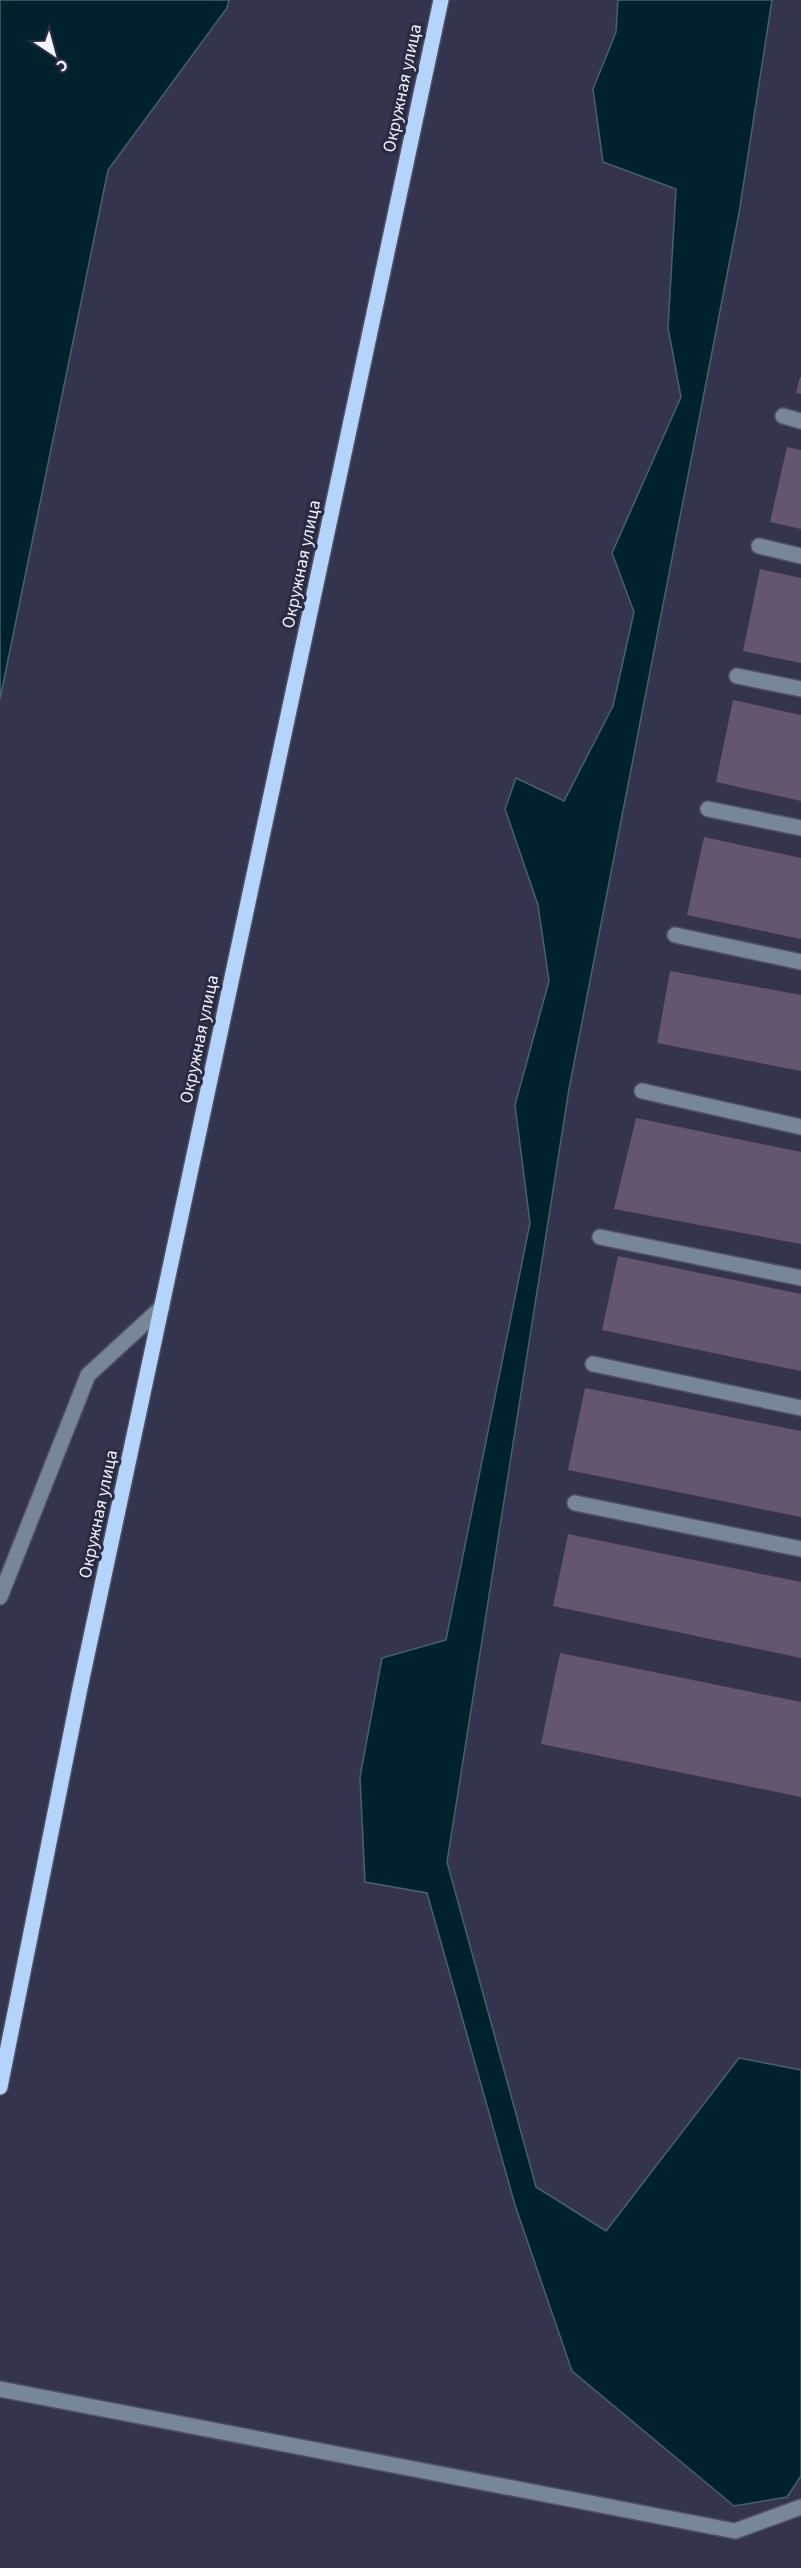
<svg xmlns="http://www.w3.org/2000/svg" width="801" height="2568" viewBox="0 0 801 2568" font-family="'Source Sans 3',sans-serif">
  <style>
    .water { fill: #00222e; stroke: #49616c; stroke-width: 1.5 }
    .building { fill: #655670 }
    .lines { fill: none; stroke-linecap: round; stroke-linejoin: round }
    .minor-casing { stroke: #4f4f66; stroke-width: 18 }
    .major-casing { stroke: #4f4f66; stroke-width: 18 }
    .minor { stroke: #778699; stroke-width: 15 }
    .major { stroke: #b5d4fb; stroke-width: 15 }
    .labels { text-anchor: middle; stroke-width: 6; stroke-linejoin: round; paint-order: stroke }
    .street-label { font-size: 18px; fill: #f2f3fd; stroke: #2a2a43 }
  </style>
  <rect width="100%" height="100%" fill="#34344e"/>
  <!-- water -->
  <path class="water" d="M0,0H229L227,8L108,170L0,699Z
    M618,0H772L739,213L569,1089L447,1862L536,2187L606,2231L739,2058L801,2070V2476L787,2497L734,2506L572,2371L515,2205L427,1893L365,1882L360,1777L382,1658L446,1640L530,1223L515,1105L549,981L538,905L505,809L516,778L564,801L613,706L634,612L612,553L681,397L668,328L676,189L603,162L593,89L616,32Z"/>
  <!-- building -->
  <path class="building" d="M800,377H801V394L796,393Z
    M787,447L801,450V529L770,522Z
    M760,569L801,578V663L743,651Z
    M733,700L801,715V801L716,782Z
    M704,837L801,858V939L687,915Z
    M670,971L801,995V1071L657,1043Z
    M636,1118L801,1152V1244L614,1209Z
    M618,1256L801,1294V1371L602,1330Z
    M585,1388L801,1431V1517L568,1470Z
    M568,1534L801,1582V1658L553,1606Z
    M560,1653L801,1702V1797L541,1744Z"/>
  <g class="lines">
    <defs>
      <path id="minor" d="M783,416L801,421
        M759,546L801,556
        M737,676L801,689
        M708,809L801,828
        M675,935L801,962
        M642,1091L801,1127
        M600,1237L801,1278
        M593,1364L801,1408
        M575,1503L801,1549
        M0,1597L88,1375L162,1307
        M0,2389L735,2531L801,2507"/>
      <path id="major" d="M0,2087L80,1688L441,0"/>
    </defs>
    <!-- minor casing -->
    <use href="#minor" class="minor-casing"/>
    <!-- major casing -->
    <use href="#major" class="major-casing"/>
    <!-- minor -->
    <use href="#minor" class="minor"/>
    <!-- major -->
    <use href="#major" class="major"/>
  </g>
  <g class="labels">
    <!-- street labels -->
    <g class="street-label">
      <text transform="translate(402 88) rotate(-78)" y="6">Окружная улица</text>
      <text transform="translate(301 564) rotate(-78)" y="6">Окружная улица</text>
      <text transform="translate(199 1039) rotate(-78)" y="6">Окружная улица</text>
      <text transform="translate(98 1514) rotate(-78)" y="6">Окружная улица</text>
    </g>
  </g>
  <!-- north arrow -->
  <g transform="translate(54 54) rotate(144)" stroke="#2a2a43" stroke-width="4.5" paint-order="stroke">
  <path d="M0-4.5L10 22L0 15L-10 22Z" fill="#f2f3fd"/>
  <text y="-9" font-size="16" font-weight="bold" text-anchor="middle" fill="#f2f3fd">С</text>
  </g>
</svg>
